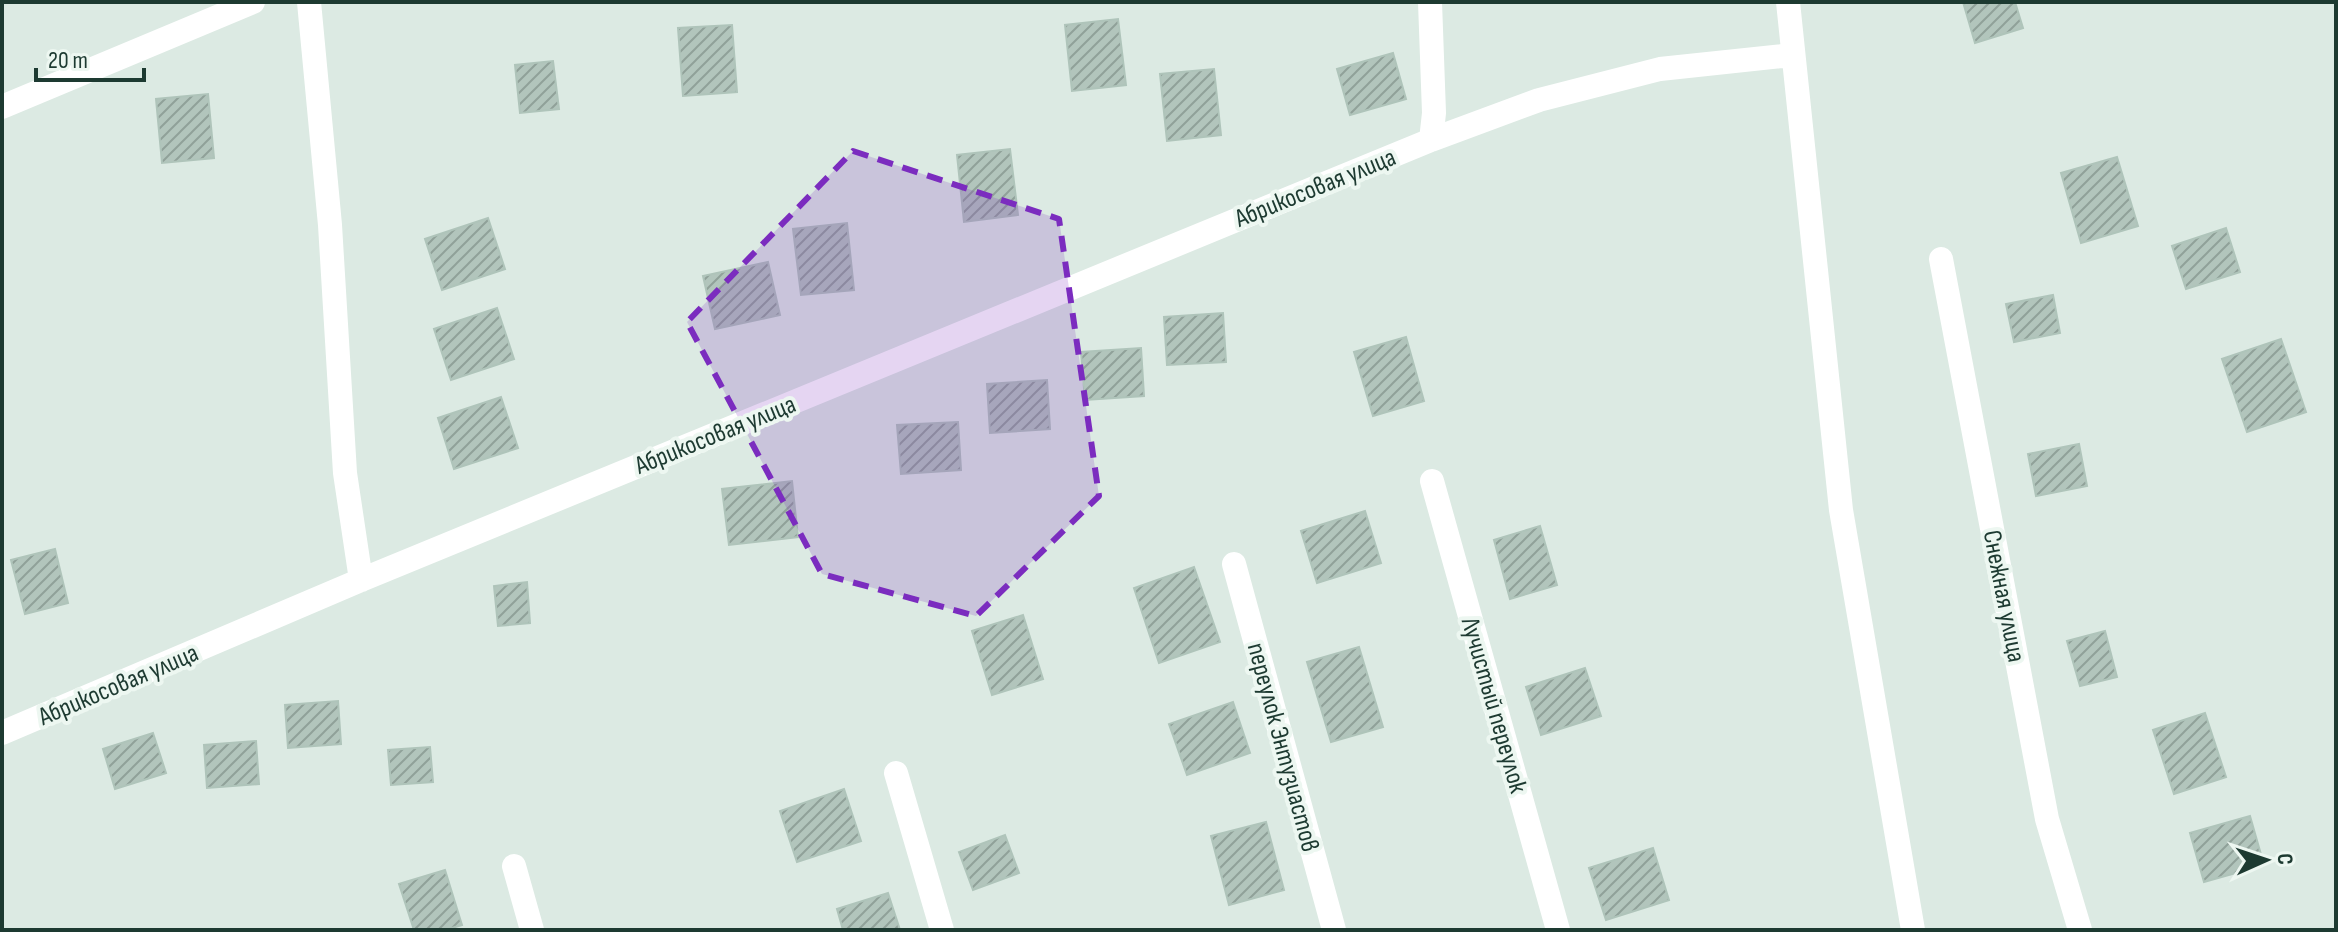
<svg xmlns="http://www.w3.org/2000/svg" width="2338" height="932" viewBox="0 0 2338 932" font-family="'Sofia Sans Condensed',sans-serif">
  <style>
    .building { fill: url(#building-hatch); stroke: #afc4ba; stroke-width: 2 }
    .lines { fill: none; stroke-linecap: round; stroke-linejoin: round }
    .street { stroke: #fff; stroke-width: 24 }
    .marked { fill: #7b2cbf; fill-opacity: 0.2; stroke: #7b2cbf; stroke-width: 6; stroke-dasharray: 16 10; stroke-linejoin: round }
    .labels { text-anchor: middle; stroke-width: 8; stroke-linejoin: round; paint-order: stroke }
    .street-label { font-size: 26px; fill: #1d3a31; stroke: #edf7f1 }
  </style>
  <defs>
    <pattern id="building-hatch" width="6" height="6" patternUnits="userSpaceOnUse" patternTransform="scale(2)"><rect width="6" height="6" fill="#b2c5bc"/><path d="M-1 1l2-2M0 6l6-6M5 7l2-2" fill="none" stroke="#90a199"/></pattern>
  </defs>
  <rect width="100%" height="100%" fill="#dceae3"/>
  <!-- building -->
  <path class="building" d="M1963,2H2015L2023,28L1975,43Z
    M1118,19L1126,85L1072,91L1065,25Z
    M732,25L737,92L683,96L678,28Z
    M1393,53L1406,99L1350,115L1337,69Z
    M553,61L559,109L520,113L515,65Z
    M1214,69L1221,135L1167,141L1160,74Z
    M208,94L214,158L162,163L156,99Z
    M1010,149L1018,215L964,222L957,155Z
    M2117,157L2138,226L2081,243L2061,173Z
    M488,218L505,269L442,290L425,239Z
    M847,223L854,290L801,295L793,229Z
    M2226,228L2240,272L2186,289L2172,246Z
    M768,262L780,315L715,329L703,276Z
    M2053,295L2060,333L2014,342L2006,304Z
    M497,308L514,359L451,380L434,329Z
    M1223,313L1226,362L1167,365L1164,317Z
    M1406,337L1424,401L1373,416L1354,352Z
    M2281,339L2306,412L2247,432L2222,359Z
    M1141,348L1144,396L1085,400L1081,352Z
    M1047,380L1050,429L990,433L987,384Z
    M501,397L518,448L454,469L438,418Z
    M958,422L961,470L901,474L897,425Z
    M2079,444L2087,486L2036,496L2028,454Z
    M792,481L798,537L729,545L722,489Z
    M1365,511L1381,563L1317,583L1301,531Z
    M1540,526L1557,585L1510,599L1494,540Z
    M55,549L68,603L25,614L11,560Z
    M1194,567L1220,642L1159,663L1134,588Z
    M527,582L530,623L498,626L494,586Z
    M1023,615L1043,679L992,695L972,631Z
    M2105,631L2117,677L2080,686L2067,641Z
    M1359,647L1383,727L1331,742L1307,662Z
    M1585,668L1601,716L1541,735L1526,687Z
    M338,701L341,744L288,748L285,705Z
    M1233,702L1250,753L1187,775L1169,724Z
    M2205,713L2226,777L2174,794L2153,730Z
    M153,733L166,773L115,789L103,749Z
    M256,741L259,784L207,788L204,745Z
    M430,747L433,782L391,785L388,750Z
    M844,789L861,841L797,862L780,811Z
    M2250,816L2264,865L2204,882L2190,833Z
    M1266,822L1284,890L1229,905L1211,836Z
    M1005,835L1019,873L973,890L959,852Z
    M1653,848L1669,900L1606,920L1589,868Z
    M445,870L462,925L445,930H414L399,884Z
    M888,893L900,930H843L837,909Z"/>
  <g class="lines">
    <!-- street -->
    <path class="street" d="M309,2L330,225L345,473L361,580
      M1430,2L1434,113L1431,140
      M1788,2L1841,510L1913,930
      M2,107L253,2
      M1941,259L2047,819L2080,930
      M1432,481L1558,930
      M1234,564L1334,930
      M2,733L361,580L1431,140L1539,100L1660,69L1792,55
      M896,773L942,930
      M514,866L532,930"/>
  </g>
  <!-- marked area -->
  <path class="marked" d="M853,151L1059,219L1099,496L976,616L822,574L687,322Z"/>
  <g class="labels">
    <!-- street labels -->
    <g class="street-label">
      <text transform="translate(1315 187) rotate(-22)" y="9">Абрикосовая улица</text>
      <text transform="translate(715 434) rotate(-22)" y="9">Абрикосовая улица</text>
      <text transform="translate(2005 596) rotate(79)" y="9">Снежная улица</text>
      <text transform="translate(118 684) rotate(-23)" y="9">Абрикосовая улица</text>
      <text transform="translate(1495 705) rotate(74)" y="9">Лучистый переулок</text>
      <text transform="translate(1284 747) rotate(75)" y="9">переулок Энтузиастов</text>
    </g>
  </g>
  <!-- border -->
  <rect width="2338" height="932" fill="none" stroke="#1d3a31" stroke-width="8"/>
  <!-- north arrow -->
  <g transform="translate(2266 860) rotate(87)" stroke="#edf7f1" stroke-width="6" paint-order="stroke">
  <path d="M0-6L14 30L0 20L-14 30Z" fill="#1d3a31"/>
  <text y="-12" font-size="22" font-weight="bold" text-anchor="middle" fill="#1d3a31">С</text>
  </g>
  <!-- scale -->
  <path d="M36 68v12h108v-12" fill="none" stroke="#1d3a31" stroke-width="4"/>
  <text x="48" y="68" font-size="24" fill="#1d3a31" stroke="#edf7f1" stroke-width="6" paint-order="stroke">20 m</text>
</svg>
